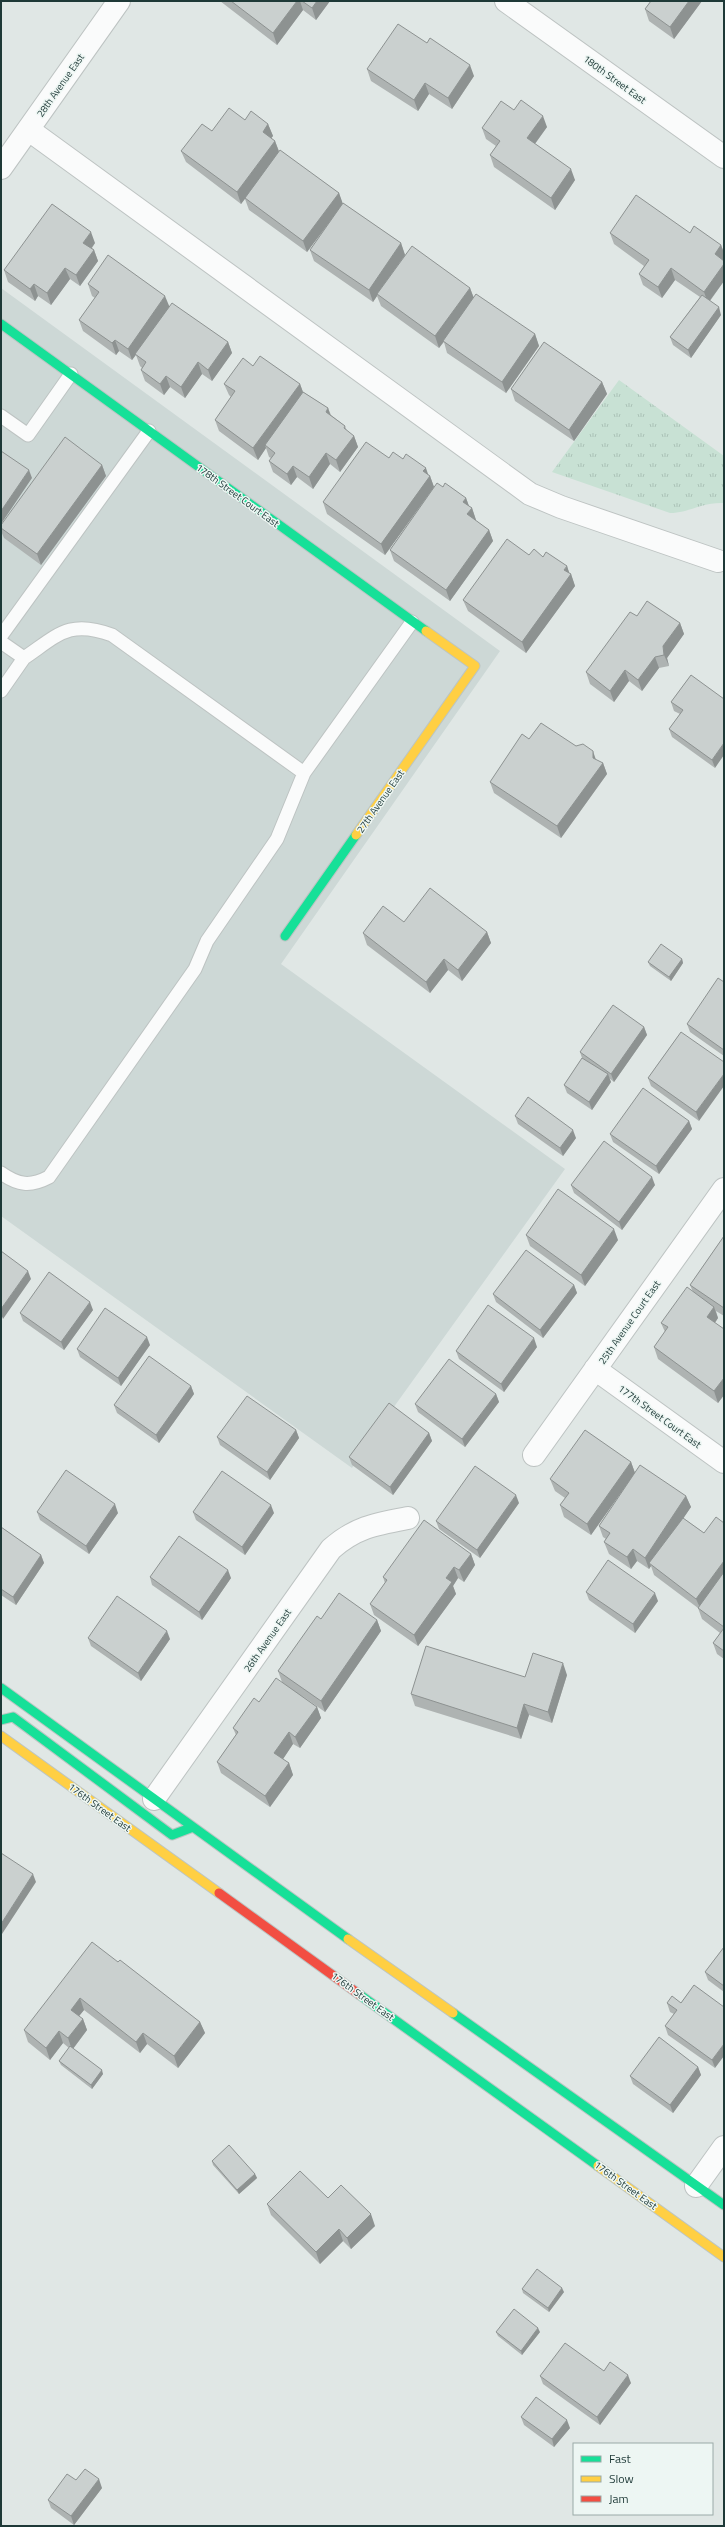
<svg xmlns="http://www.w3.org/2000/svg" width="725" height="2527" viewBox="0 0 725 2527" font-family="'Titillium Web',sans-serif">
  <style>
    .built { fill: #cdd8d6 }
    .park { fill: url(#park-tufts) }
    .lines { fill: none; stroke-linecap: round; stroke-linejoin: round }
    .lane-casing { stroke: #bdc3c2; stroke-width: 15 }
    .street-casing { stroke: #bdc3c2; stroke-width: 24 }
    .fast-casing { stroke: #bcc5c3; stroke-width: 11 }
    .slow-casing { stroke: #bcc5c3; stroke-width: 11 }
    .jam-casing { stroke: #bcc5c3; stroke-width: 11 }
    .lane { stroke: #fafbfb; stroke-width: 13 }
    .street { stroke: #fafbfb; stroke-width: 22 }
    .fast { stroke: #16e098; stroke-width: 9 }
    .slow { stroke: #ffcf43; stroke-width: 9 }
    .jam { stroke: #f24e42; stroke-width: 9 }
    .wall { fill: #aeb3b2 }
    .shaded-wall { fill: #8d9291 }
    .building { fill: #cad0cf; stroke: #8d9291 }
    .labels { text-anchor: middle; stroke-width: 3; stroke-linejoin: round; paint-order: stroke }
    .street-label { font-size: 10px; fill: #1e3937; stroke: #edf6f3 }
  </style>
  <defs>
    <pattern id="park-tufts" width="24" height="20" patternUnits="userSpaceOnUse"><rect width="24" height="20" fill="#c8e1d4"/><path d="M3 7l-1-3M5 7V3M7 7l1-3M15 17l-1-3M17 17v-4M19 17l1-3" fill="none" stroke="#abc2b7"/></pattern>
  </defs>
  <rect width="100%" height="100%" fill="#e0e7e5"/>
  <!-- built -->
  <path class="built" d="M1,288L500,651L281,964L565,1169L396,1404L352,1468L1,1216Z"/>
  <!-- park -->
  <path class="park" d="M619,380L724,456V503C700,502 690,513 670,513L552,472Z"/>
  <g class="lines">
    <defs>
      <path id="lane" d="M1,416L28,435L71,374
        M1,636L149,431
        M1,642L24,658L1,691
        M24,658C58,635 69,619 112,635L304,773
        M1,1173C18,1185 30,1187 49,1177L195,969L207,941L277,839L304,773L412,622"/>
      <path id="street" d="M506,1L724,157
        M29,130L530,494L561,507L718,561
        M1,168L119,1
        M595,1369L724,1462
        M534,1455L724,1189
        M154,1799L331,1549C356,1527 376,1524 408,1518
        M696,2186L724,2147"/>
      <path id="fast" d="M1,324L426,631
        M285,936L356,835
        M1,1688L348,1939
        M1,1720L13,1717L172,1835L193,1827
        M360,1995L598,2166
        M453,2013L724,2205"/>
      <path id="slow" d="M356,835L475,666L426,631
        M1,1736L219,1893
        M348,1939L453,2013
        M598,2166L724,2257"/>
      <path id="jam" d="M219,1893L360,1995"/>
    </defs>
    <!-- lane casing -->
    <use href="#lane" class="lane-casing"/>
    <!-- street casing -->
    <use href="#street" class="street-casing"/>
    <!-- fast casing -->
    <use href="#fast" class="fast-casing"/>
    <!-- slow casing -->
    <use href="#slow" class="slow-casing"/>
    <!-- jam casing -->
    <use href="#jam" class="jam-casing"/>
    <!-- lane -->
    <use href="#lane" class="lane"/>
    <!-- street -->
    <use href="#street" class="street"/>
    <!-- fast -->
    <use href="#fast" class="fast"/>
    <!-- slow -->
    <use href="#slow" class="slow"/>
    <!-- jam -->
    <use href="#jam" class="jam"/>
  </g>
  <!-- wall -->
  <path class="wall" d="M220,1H330L316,20L303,10L277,45Z
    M651,1H702L674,39L649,21L645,9Z
    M367,69L474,76L452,109L429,94L418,111L371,81Z
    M514,110L547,127L535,144L575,180L555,210L494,167L490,155L496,146L486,139L482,128Z
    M268,124L273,136L271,138L275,141L279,151L339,193L342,203L401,243L405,255L470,288L474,298L535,334L539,346L506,393L447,353L444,342L439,348L381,306L377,296L373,302L314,261L310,250L325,228L307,252L249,210L245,199L241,204L186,162L181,151L212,131Z
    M610,233H690L721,245L724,253V259L723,260L724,261V281L710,301L721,315L691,358L673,345L670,337L700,297L675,280L662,298L643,285L639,274L644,266L614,244Z
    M95,243L92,248L94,250L98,261L80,286L70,279L51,305L38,296L35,301L8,282L4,270Z
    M88,284L169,307L228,342L232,353L212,381L202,374L185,398L170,387L164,395L145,381L141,370L142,368L140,366L136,355L132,360L119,351L116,355L83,331L79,320L95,298L92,296Z
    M253,366L300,384L303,392L328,408L331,415L345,426L347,431L354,436L358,447L340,472L330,464L313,489L297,477L291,485L273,472L269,461L271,458L269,457L266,448L258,460L219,431L215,420L231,397L229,395L224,384Z
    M602,382L607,394L574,441L515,401L511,389Z
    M389,458L403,459L430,476L434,487H443L466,498L469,506L472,508L476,520H475L489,530L493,541L450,601L394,561L390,550L425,499L385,555L327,514L323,502Z
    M102,465L106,476L41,565L4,538L1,531V525Z
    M529,555L543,557L567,566L569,573L571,574L575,586L526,653L468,611L463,600Z
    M637,616L680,623L684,634L667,658L669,666L659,668L642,691L629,681L614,702L590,684L586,672Z
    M691,675L715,768L672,737L669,729L680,714L674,711L671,702Z
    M529,739L596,760L603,763L607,774L561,838L494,793L490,782Z
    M404,922L487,932L491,943L462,981L448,970L430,993L367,945L363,933Z
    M682,959L683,963L671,981L650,966L648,962Z
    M724,982V1056L690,1032L687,1024Z
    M644,1027L647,1035L614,1082L609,1078L611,1082L592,1110L567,1093L564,1085L582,1058L580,1052Z
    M681,1032L699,1121L651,1086L648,1078Z
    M515,1116L576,1138L563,1156L518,1124Z
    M689,1121L692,1129L659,1174L613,1142L610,1134Z
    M571,1185H655L622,1230L574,1193Z
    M526,1235L618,1240L585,1286L530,1246Z
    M724,1236V1316L716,1311L718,1318L715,1323L724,1329V1395L718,1403L658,1359L654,1347L665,1332L661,1323L693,1292L690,1285Z
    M574,1285L577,1293L543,1338L496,1302L493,1294Z
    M93,1310L64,1350L23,1321L20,1313Z
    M150,1345L121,1386L80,1357L77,1349Z
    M537,1347L504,1392L459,1359L456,1351Z
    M191,1386L194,1394L159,1443L117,1413L114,1405Z
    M496,1394L499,1402L465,1447L418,1412L415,1404Z
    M296,1430L299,1438L270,1480L220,1445L217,1437Z
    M429,1433L432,1441L393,1495L352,1465L349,1457Z
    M631,1462L635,1473L686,1496L691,1507L683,1518L704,1533L724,1523V1659L717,1654L713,1643L720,1633L702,1619L698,1608L654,1575L651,1566L649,1569L637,1561L631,1569L609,1554L604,1542L606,1539L603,1537L599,1526L628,1483L591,1535L564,1517L560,1505L565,1498L555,1491L550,1479Z
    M519,1503L480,1558L439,1529L436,1521Z
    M37,1512L118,1513L89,1554L40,1520Z
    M193,1512L274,1513L245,1555L196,1520Z
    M1,1527L41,1555L44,1563L16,1605L1,1595Z
    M471,1554L475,1565L464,1582L458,1578L453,1586L456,1594L418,1646L374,1615L370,1604L385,1583L383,1577Z
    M150,1577L231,1578L202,1620L152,1585Z
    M586,1592L658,1601L635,1633L589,1600Z
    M321,1619L377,1620L381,1631L325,1712L301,1695L317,1707L321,1718L300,1748L293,1744L283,1759L289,1763L293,1775L270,1807L221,1773L217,1762L236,1735L233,1728L259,1702L282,1682L278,1671Z
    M88,1638L170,1639L141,1681L91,1646Z
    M567,1675L552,1723L529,1715L521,1739L415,1706L411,1694L525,1677Z
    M724,1947V1992L708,1980L705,1972Z
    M118,1962L200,2022L205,2033L178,2068L147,2044L140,2053L84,2010L79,2016L83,2019L87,2030L73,2049L103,2074L92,2089L61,2065L59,2061L69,2048L63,2043L50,2060L28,2042L24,2030Z
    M694,1985L715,2068L668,2035L665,2026L674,2014L670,2012L667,2003H681Z
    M698,2067L701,2075L673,2113L633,2084L630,2076Z
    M212,2161L255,2174L257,2178L239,2194L213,2165Z
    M328,2198L375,2226L351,2249L343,2241L320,2264L271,2215L267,2204Z
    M522,2289L564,2292L549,2312L523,2293Z
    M496,2332H540L522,2355L498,2336Z
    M540,2376L631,2383L600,2425L543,2384Z
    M521,2417L570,2428L554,2447L524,2425Z
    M76,2480L102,2488L74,2525L51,2508L48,2500Z"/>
  <!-- shaded-wall -->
  <path class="shaded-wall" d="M297,1H300L303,10L277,45L273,33Z
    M317,1H330L316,20L312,8Z
    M689,1H702L674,39L670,27Z
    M470,65L474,76L452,109L448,98Z
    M425,83L429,94L418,111L414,100Z
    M543,116L547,127L531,149L527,138Z
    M268,124L273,136L267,143L263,132Z
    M275,141L279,152L241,204L237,192Z
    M571,169L575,180L555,210L551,198Z
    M339,193L343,204L307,252L303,241Z
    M91,232L95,243L87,254L83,243Z
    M401,243L405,255L377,294V296L373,302L369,290Z
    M721,245L724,253V259L719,266L715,254Z
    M94,250L98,261L80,286L76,275Z
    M724,264V281L708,303L704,292Z
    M65,268L70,279L51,305L47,293Z
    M671,268L675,280L662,298L658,287Z
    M34,284L38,296L35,301L30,289Z
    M470,288L474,299L439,348L435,336Z
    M165,296L170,308L132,360L128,349Z
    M719,307L721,315L691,358L688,350Z
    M535,334L539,346L506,393L502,382Z
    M115,340L119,351L116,355L112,343Z
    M228,342L232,353L212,381L208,370Z
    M198,362L202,374L185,398L181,387Z
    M166,376L170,387L164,395L160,384Z
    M602,382L607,394L574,441L569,430Z
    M300,384L304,395L265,445L266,448L258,460L253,448Z
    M328,408L332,420L326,412Z
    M354,436L358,447L340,472L336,460Z
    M326,453L330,464L313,489L309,477Z
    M102,465L106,476L41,565L37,554Z
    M293,466L297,477L291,485L287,474Z
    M426,468L429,477L430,476L434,487L385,555L381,544L423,471Z
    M29,470L32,478L1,524V511Z
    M466,498L470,509L463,502Z
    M472,508L476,520L471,526L467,514Z
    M489,530L493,541L450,601L446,590Z
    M567,566L570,575L571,574L575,586L526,653L522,642Z
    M680,623L684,634L667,658L669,666L664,655L663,646Z
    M655,657L659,668L642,691L638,680Z
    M625,670L629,681L614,702L610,691Z
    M724,743V755L715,768L712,760Z
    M593,751L597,763L593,758Z
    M603,763L607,774L561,838L557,826Z
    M487,932L491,943L462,981L458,970Z
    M444,959L448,970L430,993L426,982Z
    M682,959L683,963L671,981L669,977Z
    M644,1027L647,1035L614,1082L611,1074Z
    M608,1074L611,1082L592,1110L589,1102Z
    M724,1074V1086L699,1121L696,1112Z
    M689,1121L692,1129L659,1174L656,1166Z
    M573,1130L576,1138L563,1156L560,1148Z
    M652,1177L655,1185L622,1230L619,1222Z
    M614,1229L618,1240L585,1286L581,1275Z
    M28,1271L31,1279L3,1319L1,1314V1309Z
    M574,1285L577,1293L543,1338L540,1330Z
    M90,1302L93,1310L64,1350L61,1342Z
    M714,1307L718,1318L711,1328L707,1317Z
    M147,1337L150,1345L121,1386L118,1378Z
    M534,1338L537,1347L504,1392L501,1384Z
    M724,1378V1395L718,1403L714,1391Z
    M191,1386L194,1394L159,1443L156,1435Z
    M496,1394L499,1402L465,1447L462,1439Z
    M296,1430L299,1438L270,1480L267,1472Z
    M429,1433L432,1441L393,1495L390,1487Z
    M631,1462L635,1473L591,1535L587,1524Z
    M516,1495L519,1503L480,1558L477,1550Z
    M686,1496L691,1507L652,1565L649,1563L651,1566L649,1569L645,1558Z
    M115,1504L118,1513L89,1554L86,1546Z
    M271,1505L274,1513L245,1555L242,1547Z
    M633,1549L637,1561L631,1569L627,1557Z
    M471,1554L475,1565L464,1582L459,1570Z
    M41,1555L44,1563L16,1605L13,1597Z
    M724,1561V1578L701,1610L696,1599Z
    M454,1567L458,1578L453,1586L456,1594L418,1646L414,1635L446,1578Z
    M228,1570L231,1578L202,1620L199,1612Z
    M655,1593L658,1601L635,1633L633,1624Z
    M377,1620L381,1631L325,1712L321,1701Z
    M167,1631L170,1639L141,1681L138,1673Z
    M563,1663L567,1675L552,1723L548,1712Z
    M524,1704L529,1715L521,1739L517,1728Z
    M317,1707L321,1718L300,1748L295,1737Z
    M289,1732L293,1744L279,1765L274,1753Z
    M289,1763L293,1775L270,1807L265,1796Z
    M33,1874L36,1882L2,1934L1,1931V1924Z
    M80,1998L84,2010L75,2021L71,2010Z
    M83,2019L87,2030L72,2050L68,2038Z
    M200,2022L205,2033L178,2068L174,2056Z
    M59,2031L63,2043L50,2060L46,2048Z
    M143,2033L147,2044L140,2053L136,2042Z
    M724,2044V2056L715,2068L712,2060Z
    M698,2067L701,2075L673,2113L670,2105Z
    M102,2070L103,2074L92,2089L91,2085Z
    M255,2174L257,2178L239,2194L237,2190Z
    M371,2214L375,2226L351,2249L347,2238Z
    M339,2229L343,2241L320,2264L316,2252Z
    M562,2288L564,2292L549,2312L548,2308Z
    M538,2328L540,2332L522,2355L521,2351Z
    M628,2375L631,2383L600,2425L597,2417Z
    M567,2420L570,2428L554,2447L552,2439Z
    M99,2479L102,2488L74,2525L71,2516Z"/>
  <!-- building -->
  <path class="building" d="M231,1H297L273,33Z
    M302,1H317L312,8Z
    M651,1H689L670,27L645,9Z
    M398,24L427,43L430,38L470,65L448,98L425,83L414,100L367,69Z
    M521,100L543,116L527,138L571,169L551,198L490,155L500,141L482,128L501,101L514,110Z
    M229,108L245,120L251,111L268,124L263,132L275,141L237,192L181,151L202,124L212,131Z
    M280,150L339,193L303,241L245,198Z
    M636,195L690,233L694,226L721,245L715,254L724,261V264L704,292L671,268L658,287L639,274L649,260L610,233Z
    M343,203L401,243L369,290L310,250Z
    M52,204L91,232L83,243L94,250L76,275L65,268L47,293L34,284L30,289L4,270Z
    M412,246L470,288L435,336L377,294Z
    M108,255L165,296L128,349L115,340L112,343L79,320L99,292L88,284Z
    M476,294L535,334L502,382L443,341Z
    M702,295L719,307L688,350L670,337Z
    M172,303L228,342L208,370L198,362L181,387L166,376L160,384L141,370L146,362L135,354Z
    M544,342L602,382L569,430L511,389Z
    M260,356L300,384L253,448L215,420L235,391L224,384L243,358L253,366Z
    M303,392L328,408L326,412L345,426L344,428L354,436L336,460L326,453L309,477L293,466L287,474L269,461L275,453L265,445Z
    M65,437L102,465L37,554L1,528V525Z
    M366,442L389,458L393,452L403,459L406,454L426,468L423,471L430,476L381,544L323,502Z
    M1,451L29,470L1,511Z
    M437,483L443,487L445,483L466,498L463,502L472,508L467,514L489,530L446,590L390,550Z
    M507,539L529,555L534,549L543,557L546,552L567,566L564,570L571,574L522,642L463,600Z
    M647,601L680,623L663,646L664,655L655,657L638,680L625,670L610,691L586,672L630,612L637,616Z
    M691,675L724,699V743L712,760L669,729L683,710L671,702Z
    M541,723L576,746L583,744L593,751V758L603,763L557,826L490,782L522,734L529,739Z
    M430,888L487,932L458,970L444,959L426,982L363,933L383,906L404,922Z
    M661,944L682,959L669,977L648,962Z
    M718,978L724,982V1050L687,1024Z
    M613,1005L644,1027L611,1074L580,1052Z
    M681,1032L724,1062V1074L696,1112L648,1078Z
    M582,1058L608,1074L589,1102L564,1085Z
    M643,1088L689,1121L656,1166L610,1134Z
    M528,1097L573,1130L560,1148L515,1116Z
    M604,1141L652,1177L619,1222L571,1185Z
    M558,1189L614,1229L581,1275L526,1235Z
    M724,1236V1308L690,1285Z
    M526,1250L574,1285L540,1330L493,1294Z
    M1,1251L28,1271L1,1309Z
    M49,1272L90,1302L61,1342L20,1313Z
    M687,1287L714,1307L707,1317L724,1329V1378L714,1391L654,1347L668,1327L661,1323Z
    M488,1305L534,1338L501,1384L456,1351Z
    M105,1308L147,1337L118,1378L77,1349Z
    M149,1356L191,1386L156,1435L114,1405Z
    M449,1359L496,1394L462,1439L415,1404Z
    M247,1396L296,1430L267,1472L217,1437Z
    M389,1403L429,1433L390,1487L349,1457Z
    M585,1430L631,1462L587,1524L560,1505L569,1493L550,1479Z
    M640,1465L686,1496L645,1558L633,1549L627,1557L604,1542L610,1533L599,1526Z
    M475,1466L516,1495L477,1550L436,1521Z
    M66,1470L115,1504L86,1546L37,1512Z
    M222,1471L271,1505L242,1547L193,1512Z
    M716,1517L724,1523V1561L696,1599L649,1563L683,1518L704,1533Z
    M424,1520L471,1554L459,1570L454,1567L446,1578L452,1582L414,1635L370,1604L387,1580L383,1577Z
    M1,1527L41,1555L13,1597L1,1589Z
    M179,1536L228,1570L199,1612L150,1577Z
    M608,1560L655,1593L633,1624L586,1592Z
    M724,1572V1627L698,1608Z
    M339,1593L377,1620L321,1701L278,1671L317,1616L321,1619Z
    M117,1596L167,1631L138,1673L88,1638Z
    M724,1628V1651L713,1643Z
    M426,1646L525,1677L533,1653L563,1663L548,1712L524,1704L517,1728L411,1694Z
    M276,1678L317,1707L295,1737L289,1732L274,1753L289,1763L265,1796L217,1762L238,1732L233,1728L254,1698L259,1702Z
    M1,1853L33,1874L1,1924Z
    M92,1942L118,1962L120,1960L200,2022L174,2056L143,2033L136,2042L80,1998L71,2010L83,2019L68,2038L59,2031L46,2048L24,2030Z
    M724,1947V1986L705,1972Z
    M694,1985L724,2007V2044L712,2060L665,2026L677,2010L667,2003L672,1996L681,2003Z
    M659,2037L698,2067L670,2105L630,2076Z
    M70,2046L102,2070L91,2085L59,2061Z
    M229,2145L255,2174L237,2190L212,2161Z
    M300,2171L328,2198L341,2185L371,2214L347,2238L339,2229L316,2252L267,2204Z
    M537,2269L562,2288L548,2308L522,2289Z
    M514,2309L538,2328L521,2351L496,2332Z
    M565,2343L604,2371L610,2362L628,2375L597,2417L540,2376Z
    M536,2397L567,2420L552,2439L521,2417Z
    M85,2469L99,2479L71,2516L48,2500L67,2474L76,2480Z"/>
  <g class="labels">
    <!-- street labels -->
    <g class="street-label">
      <text transform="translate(615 79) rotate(36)" y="4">180th Street East</text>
      <text transform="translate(60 85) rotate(-55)" y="4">28th Avenue East</text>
      <text transform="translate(238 495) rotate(36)" y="4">178th Street Court East</text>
      <text transform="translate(380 801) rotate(-55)" y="4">27th Avenue East</text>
      <text transform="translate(629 1322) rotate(-55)" y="4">25th Avenue Court East</text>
      <text transform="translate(660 1416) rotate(36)" y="4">177th Street Court East</text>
      <text transform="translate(267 1640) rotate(-55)" y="4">26th Avenue East</text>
      <text transform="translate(100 1807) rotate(36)" y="4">176th Street East</text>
      <text transform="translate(363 1996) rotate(36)" y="4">176th Street East</text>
      <text transform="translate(626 2185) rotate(36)" y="4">176th Street East</text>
    </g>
  </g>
  <!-- border -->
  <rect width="725" height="2527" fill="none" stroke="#1e3937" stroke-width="4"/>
  <!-- legend -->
  <rect x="573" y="2443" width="140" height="72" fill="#edf6f3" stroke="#9aaaa8"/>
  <rect x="581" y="2456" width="20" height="6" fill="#16e098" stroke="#9aaaa8"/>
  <text x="609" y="2463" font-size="12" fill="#1e3937">Fast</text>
  <rect x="581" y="2476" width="20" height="6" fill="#ffcf43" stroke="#9aaaa8"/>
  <text x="609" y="2483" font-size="12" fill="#1e3937">Slow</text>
  <rect x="581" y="2496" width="20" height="6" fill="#f24e42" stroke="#9aaaa8"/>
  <text x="609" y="2503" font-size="12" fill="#1e3937">Jam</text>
</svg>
